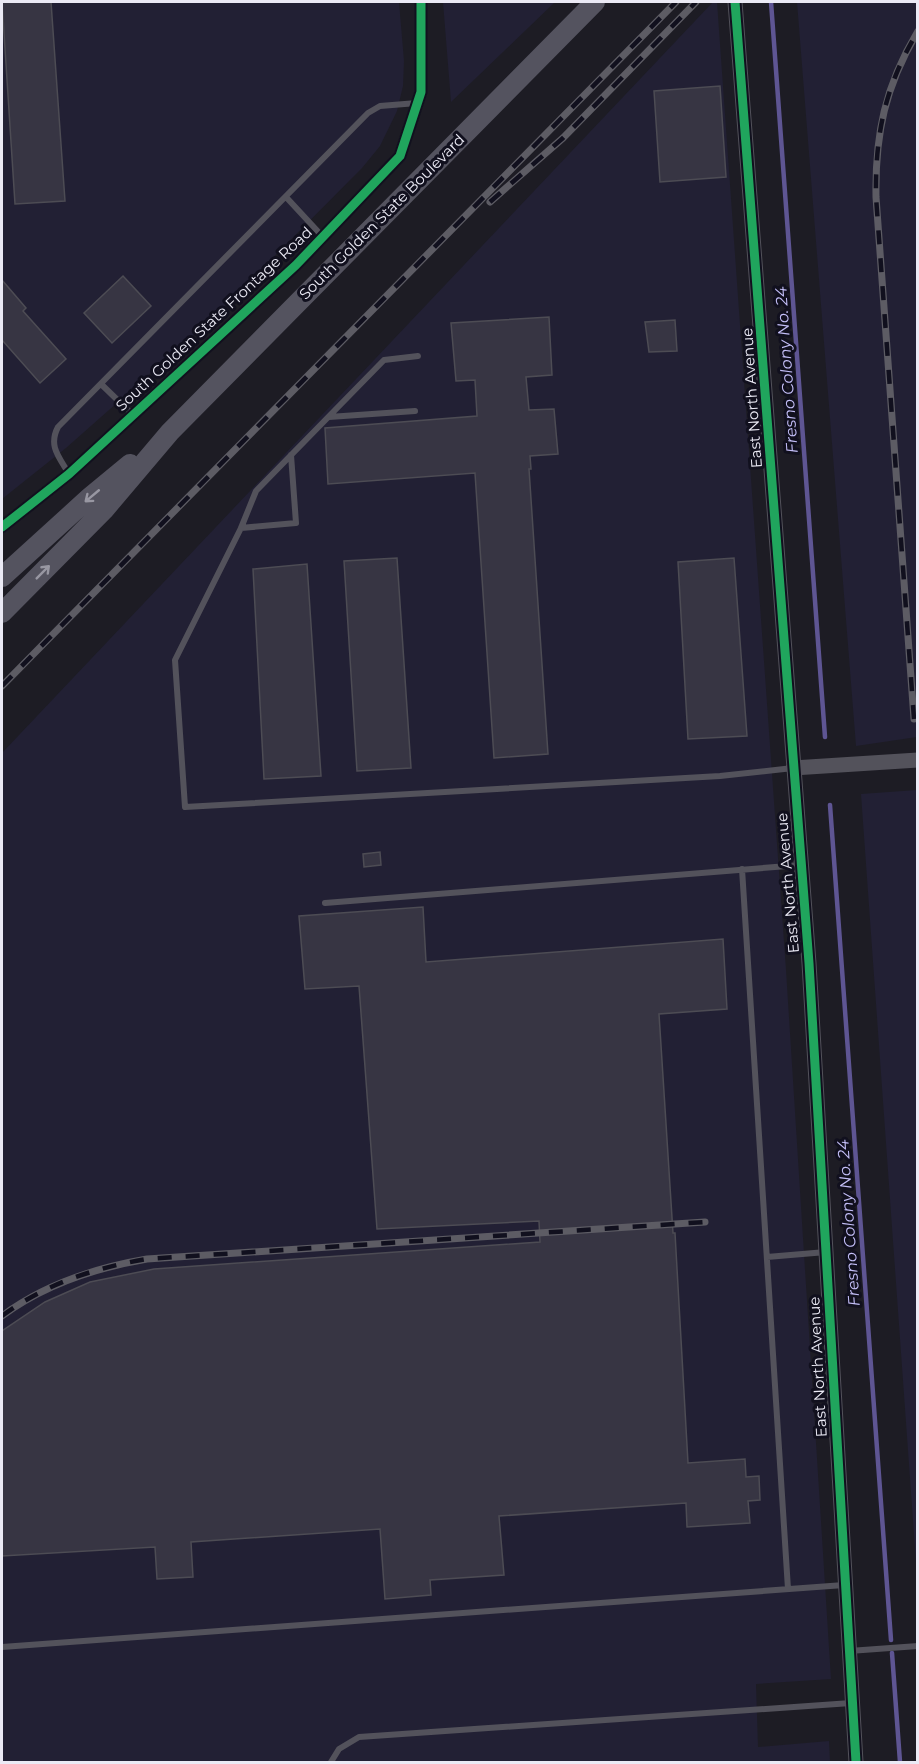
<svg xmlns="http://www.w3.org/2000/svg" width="919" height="1764" viewBox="0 0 919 1764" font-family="Montserrat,sans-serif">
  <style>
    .built { fill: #222034 }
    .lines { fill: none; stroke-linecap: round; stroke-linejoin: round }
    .stream { stroke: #5e5593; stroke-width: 4.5 }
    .building { fill: #373543; stroke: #4d4c54; stroke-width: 1.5 }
    .service { stroke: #53525b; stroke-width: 6 }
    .minor { stroke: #53525b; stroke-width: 12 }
    .tertiary { stroke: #53525b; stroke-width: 15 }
    .primary { stroke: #54535f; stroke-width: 20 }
    .rail-casing { stroke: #5d5c64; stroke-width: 7 }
    .rail { stroke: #11101e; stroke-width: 4.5; stroke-dasharray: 14; stroke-linecap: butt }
    .cycleway-casing { stroke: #11101e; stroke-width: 13 }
    .cycleway { stroke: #20a55d; stroke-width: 9 }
    .oneway { stroke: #9897a2 }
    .labels { text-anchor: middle; stroke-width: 6; stroke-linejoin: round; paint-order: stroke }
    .street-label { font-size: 15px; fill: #ebeaf5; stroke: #11101e }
    .water-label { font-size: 16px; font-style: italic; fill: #c4bff8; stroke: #11101e }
  </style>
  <rect width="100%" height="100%" fill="#1d1c24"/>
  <!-- built -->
  <path class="built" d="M2,2H399L404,61L403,86L397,111L380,146L362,168L213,318L66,448L2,499Z
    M443,2H555L451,102Z
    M713,2H717L786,970L831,1679L756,1684L758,1747L829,1741L830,1762H2V753Z
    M797,2H917V737L856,746Z
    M917,790H918L917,1576L861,794Z"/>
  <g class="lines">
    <!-- stream -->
    <path class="stream" d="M771,2L825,737
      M830,805L891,1640
      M892,1653L900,1762"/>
  </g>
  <!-- building -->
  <path class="building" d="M2,2H51L65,201L15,204Z
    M720,86L726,177L660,182L654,91Z
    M123,276L151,306L112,343L84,313Z
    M2,280L26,308L23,311L66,359L40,383L2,340Z
    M549,317L552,375L526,377L529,410L554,409L558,454L530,456L531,469H529L548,754L494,758L475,473L328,484L325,428L477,416L475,380L456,381L451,323Z
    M675,320L677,351L649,352L645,322Z
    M397,558L411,768L357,771L344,561Z
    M734,558L747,736L688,739L678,562Z
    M307,564L321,776L264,779L253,569Z
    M380,852L381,865L364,867L363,854Z
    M423,907L426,962L723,939L727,1009L659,1014L673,1233H675L688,1463L745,1459L746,1477L759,1476L760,1500L748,1501L750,1523L687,1527L686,1503L499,1516L504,1575L430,1580L431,1595L385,1599L380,1529L191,1542L193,1577L157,1579L155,1547L2,1556V1331L45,1302L90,1282L154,1269L540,1242L539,1221L377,1229L359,986L305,989L299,916Z"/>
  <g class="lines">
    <!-- service -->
    <path class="service" d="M286,197L323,237
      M418,356L384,360L256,491L241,528L175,660L185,807L720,776L793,768
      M101,384L133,415
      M329,417L415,411
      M69,474C59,457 48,446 58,427L368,113L380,106L417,103
      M241,528L296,523L291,455
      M742,869L788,1589
      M325,903L801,865
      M767,1257L826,1252
      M2,1647L844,1585
      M849,1651L918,1646
      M331,1762L339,1749L359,1737L851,1703"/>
    <!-- minor -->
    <path class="minor" d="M2,527L69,474L296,265L400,156L421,92V2"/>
    <!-- tertiary -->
    <path class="tertiary" d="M735,2L809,963L856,1762
      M793,768L918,760"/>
    <!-- primary -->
    <path class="primary" d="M2,577L90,497L130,464
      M2,613L104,510L170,432L595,2"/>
    <defs>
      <path id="rail" d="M490,202L563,138L696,2
        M2,686L676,2
        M914,719L876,197C875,134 885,86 918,31
        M2,1316C45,1284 94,1268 147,1259L705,1222"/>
    </defs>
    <!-- rail casing -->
    <use href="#rail" class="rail-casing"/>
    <!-- rail -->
    <use href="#rail" class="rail"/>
    <defs>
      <path id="cycleway" d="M735,2L809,963L856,1762
        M2,527L69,474L296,265L400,156L421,92V2"/>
    </defs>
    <!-- cycleway casing -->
    <use href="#cycleway" class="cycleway-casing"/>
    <!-- cycleway -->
    <use href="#cycleway" class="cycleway"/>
  </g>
  <!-- one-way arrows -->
  <defs><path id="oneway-shaft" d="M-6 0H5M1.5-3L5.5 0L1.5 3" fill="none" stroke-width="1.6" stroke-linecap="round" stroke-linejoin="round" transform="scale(1.5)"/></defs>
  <g class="oneway">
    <use href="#oneway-shaft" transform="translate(92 496) rotate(140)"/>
    <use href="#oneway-shaft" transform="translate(43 572) rotate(-45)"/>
  </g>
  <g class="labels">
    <!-- street labels -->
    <g class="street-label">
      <text transform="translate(382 217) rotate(-45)" y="5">South Golden State Boulevard</text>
      <text transform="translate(214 319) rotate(-43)" y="5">South Golden State Frontage Road</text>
      <text transform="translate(752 398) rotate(-94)" y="5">East North Avenue</text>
      <text transform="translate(788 883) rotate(-95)" y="5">East North Avenue</text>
      <text transform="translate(818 1367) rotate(-93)" y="5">East North Avenue</text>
    </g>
    <!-- water labels -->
    <g class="water-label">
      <text transform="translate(786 370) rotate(-94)" y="6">Fresno Colony No. 24</text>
      <text transform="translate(848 1223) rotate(-94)" y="6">Fresno Colony No. 24</text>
    </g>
  </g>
  <!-- border -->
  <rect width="919" height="1764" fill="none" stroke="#ebeaf5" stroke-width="6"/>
</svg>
